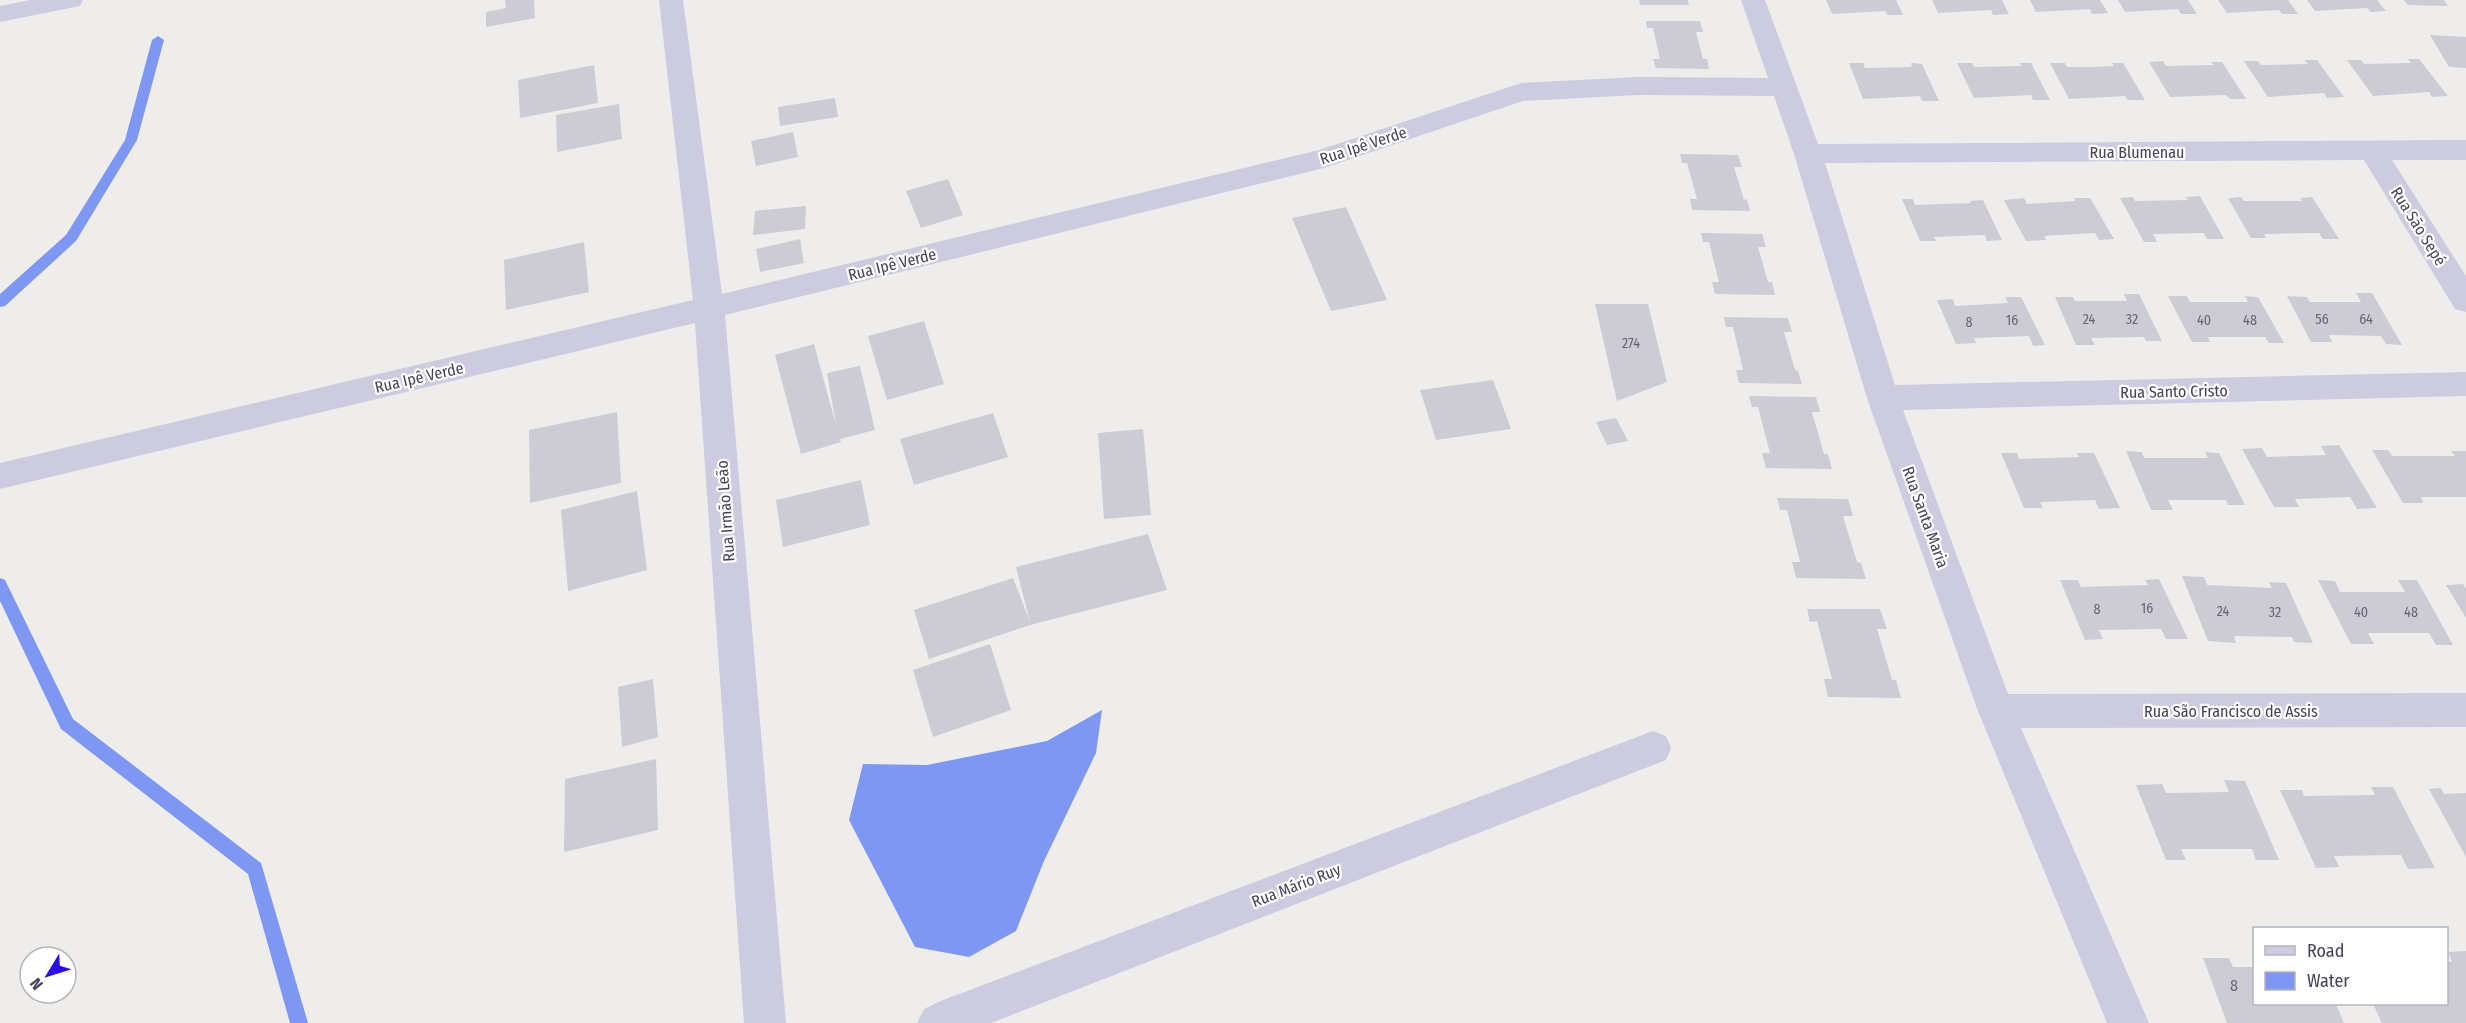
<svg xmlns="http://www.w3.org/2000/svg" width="2466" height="1023" viewBox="0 0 2466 1023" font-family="'Fira Sans Condensed',sans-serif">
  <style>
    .water { fill: #7d97f2 }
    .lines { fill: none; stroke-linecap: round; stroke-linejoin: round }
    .stream { fill: #7d97f2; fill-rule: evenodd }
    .building { fill: #cdcbd4 }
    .minor { fill: #cccbe0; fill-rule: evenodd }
    .labels { text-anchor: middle; stroke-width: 4.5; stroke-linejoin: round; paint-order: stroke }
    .number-label { font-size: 14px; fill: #666578 }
    .street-label { font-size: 16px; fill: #44435a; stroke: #fff }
    .near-number-label { font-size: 16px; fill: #666578 }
  </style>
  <rect width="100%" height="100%" fill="#efedeb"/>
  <!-- water -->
  <path class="water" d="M1102,710L1096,753L1044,861L1016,931L969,957L915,947L849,820L863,764L927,765L1047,741Z"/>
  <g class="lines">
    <!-- stream -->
    <path class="stream" d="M158,36L164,40L137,140L76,241L5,306L0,307V294L66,235L125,140L152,40Z
      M0,578L5,580L73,719L261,863L308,1023H290L248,874L61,729L0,601Z"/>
  </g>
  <!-- building -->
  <path class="building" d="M505,0H534L535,18L486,27V12L506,8Z
    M1639,0H1688L1689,5H1640Z
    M1826,0H1896L1903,15H1887L1886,11L1832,14Z
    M1932,0H2002L2009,14L1993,15L1991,10L1938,13Z
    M2030,0H2100L2108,13L2092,14L2090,9L2036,12Z
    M2118,0H2188L2197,14H2181L2178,9L2125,12Z
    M2218,0H2288L2298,14H2282L2279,10L2227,13Z
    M2307,0H2377L2386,11L2371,12L2367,8L2315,11Z
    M2404,0H2444L2448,6L2408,5Z
    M1646,21H1700L1703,32H1696L1703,59H1707L1709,69L1656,68L1653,59H1660L1653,28H1647Z
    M2430,35L2466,37V68L2449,67Z
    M2408,59H2419L2448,96L2432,97L2429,92L2373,96L2347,60H2361L2364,64L2411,63Z
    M2305,60H2317L2344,97L2327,98L2324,93L2268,97L2244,61H2258L2261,65L2308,64Z
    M2163,61L2166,66L2214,65L2211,62H2222L2246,99H2230L2226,95L2170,97L2149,62Z
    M1849,63H1863L1865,68L1912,67L1911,63L1922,64L1939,101H1922L1920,96L1863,99Z
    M1957,63H1972L1974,67L2021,66L2020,63H2031L2050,100H2033L2031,95L1974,98Z
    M2050,63H2065L2067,67H2090L2114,66L2112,63H2123L2145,100H2128L2125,96L2069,99Z
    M594,65L598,103L520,118L518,80Z
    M835,98L838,117L780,126L778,107Z
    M619,104L622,139L557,152L556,115Z
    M793,132L798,157L756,166L751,141Z
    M1680,154L1738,155L1742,167H1734L1744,200L1747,199L1750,211L1692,210L1690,199H1697L1687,163H1682Z
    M948,179L963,215L921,228L906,191Z
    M2200,196L2224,239H2207L2204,233L2153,234L2157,242H2144L2120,198L2133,197L2135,201L2188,200L2186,197Z
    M2241,197L2244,201H2302L2300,198L2312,197L2339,239H2323L2319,233L2264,234L2266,238H2251L2228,198Z
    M2024,198L2027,204L2075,201L2074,198H2090L2114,239L2099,240L2095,233L2044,236L2046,240L2026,241L2004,200Z
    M1902,199H1913L1915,205L1971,203L1970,201L1983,200L2002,240L1987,241L1985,235L1934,237L1936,241H1920Z
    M806,206L805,229L753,235L755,211Z
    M1346,207L1387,300L1331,311L1292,218Z
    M1701,233L1762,234L1766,247H1758L1768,282H1772L1775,295L1715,294L1712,282H1719L1709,242H1703Z
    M800,239L804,263L760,272L756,249Z
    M584,242L589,292L506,310L504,260Z
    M2356,293H2372L2402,345L2386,344L2381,336L2329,335L2332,342H2311L2287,296L2307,297L2310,302H2361Z
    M2124,294H2139L2162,341H2146L2144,337L2091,338L2095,345H2076L2055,297H2073L2075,301H2127Z
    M2168,296H2187L2190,302H2248L2245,296L2258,297L2284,343H2269L2265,337H2208L2210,342H2192Z
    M2005,297H2021L2045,345L2033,346L2029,336L1974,338L1976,343L1956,344L1937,300L1953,299L1955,306L2008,303Z
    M1595,304H1648L1667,382L1617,401Z
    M1724,317L1788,318L1792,332H1784L1795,370L1798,371L1802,384L1739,383L1736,370H1743L1733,327H1726Z
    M924,321L944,384L887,400L868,336Z
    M814,344L836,425L827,373L860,366L875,430L840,439L841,442L801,454L775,355Z
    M1493,380L1511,429L1436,440L1420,390Z
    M1749,396L1816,397L1820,412H1812L1824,454H1828L1832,469L1766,468L1762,453H1770L1758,407H1752Z
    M617,412L621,483L530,503L529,430Z
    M993,413L1008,457L914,485L900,439Z
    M1616,418L1628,441L1607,445L1596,422Z
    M1143,429L1151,515L1104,519L1098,433Z
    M2339,445L2377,508L2357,509L2350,497L2295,499L2299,507H2274L2242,449L2262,448L2267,457L2297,456L2326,455L2321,446Z
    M2372,450H2388L2392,456H2455L2451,451H2466V497H2421L2423,503H2403Z
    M2126,451L2142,452L2144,458H2208L2205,452L2219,453L2245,505H2228L2226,500H2168L2173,510H2151Z
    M2001,453H2017L2019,459L2079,457L2077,453H2094L2120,508L2099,509L2095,500L2040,502L2043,508H2024Z
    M861,480L870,525L783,547L776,500Z
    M637,491L647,570L568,591L561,510Z
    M1777,498L1848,499L1853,516H1843L1857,562L1861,563L1866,579L1796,578L1792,562H1800L1787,510H1780Z
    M1148,534L1167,590L1030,625L929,659L914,610L1013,578L1030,622L1016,567Z
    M2182,576L2204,577L2207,585L2272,588L2269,582L2286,583L2313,643L2294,642L2292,637L2234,636L2236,643L2208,641Z
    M2159,579L2188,639H2166L2161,629L2099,630L2103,639L2085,640L2060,580H2078L2081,587L2148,585L2145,580Z
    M2318,580L2335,581L2340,592H2405L2398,580H2417L2453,645H2436L2429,633H2368L2374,644H2351Z
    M2463,584L2466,589V618L2446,585Z
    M1807,609H1880L1887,629H1877L1892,680H1896L1901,698L1828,697L1824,679H1832L1817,621L1810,622Z
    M990,644L1011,710L933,737L913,670Z
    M653,679L658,737L622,747L618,687Z
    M656,759L658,830L564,852L565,779Z
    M2224,780L2245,781L2279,860H2256L2252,849H2181L2186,860H2166L2136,785L2162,784L2166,793L2229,792Z
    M2371,787H2393L2435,868L2408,869L2401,855L2334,856L2339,867L2316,868L2280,790H2302L2304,796L2375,795Z
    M2441,788L2444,794L2466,793V857L2429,789Z
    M2466,951V1023H2382L2373,1004H2446V962H2452L2448,952Z
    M2203,958H2229L2233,967H2254V1004H2336L2344,1023H2227Z"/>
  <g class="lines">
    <!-- minor -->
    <path class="minor" d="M30,0H83L80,6L0,22V6Z
      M659,0H683L722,294L1319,150L1521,83L1638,77L1768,78L1741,0H1765L1818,144L2466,140V160H2392L2466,276V312L2455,309L2364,160L1825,163L1895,385L2466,372V396L1903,410L2008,694L2466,693V727L2021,728L2149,1023H2107L1978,711L1867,398L1794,154L1774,96L1638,95L1523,101L1324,168L725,315L786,1023H744L695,323L0,489V463L693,300Z
      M1653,731L1666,736L1671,748L1666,760L991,1023H917L924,1009L938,1002Z"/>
  </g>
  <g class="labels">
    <!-- number labels -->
    <g class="number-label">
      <text x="2089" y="324">24</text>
      <text x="2132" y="324">32</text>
      <text x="2322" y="324">56</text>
      <text x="2366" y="324">64</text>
      <text x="2012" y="325">16</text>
      <text x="2204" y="325">40</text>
      <text x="2250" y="325">48</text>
      <text x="1969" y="327">8</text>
      <text x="1631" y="348">274</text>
      <text x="2147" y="613">16</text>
      <text x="2097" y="614">8</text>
      <text x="2223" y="616">24</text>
      <text x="2275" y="617">32</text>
      <text x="2361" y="617">40</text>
      <text x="2411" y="617">48</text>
    </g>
    <!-- street labels -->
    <g class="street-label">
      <text transform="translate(1363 145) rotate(-18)" y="6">Rua Ipê Verde</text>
      <text x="2137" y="158">Rua Blumenau</text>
      <text transform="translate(2419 226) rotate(58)" y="6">Rua São Sepé</text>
      <text transform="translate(892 264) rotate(-14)" y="6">Rua Ipê Verde</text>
      <text transform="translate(419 377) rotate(-13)" y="6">Rua Ipê Verde</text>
      <text transform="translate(2174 391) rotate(-1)" y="6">Rua Santo Cristo</text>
      <text transform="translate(725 511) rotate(-94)" y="6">Rua Irmão Leão</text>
      <text transform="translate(1926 517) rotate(70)" y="6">Rua Santa Maria</text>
      <text x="2231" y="717">Rua São Francisco de Assis</text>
      <text transform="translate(1296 885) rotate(-21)" y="6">Rua Mário Ruy</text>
    </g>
    <!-- near-number labels -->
    <g class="near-number-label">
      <text x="2234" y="991">8</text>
    </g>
  </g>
  <!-- legend -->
  <rect x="2253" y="927" width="195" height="78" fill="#ffffff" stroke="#b4b4bd" stroke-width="1.5"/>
  <rect x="2265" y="946" width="30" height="9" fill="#cccbe0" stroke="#b4b4bd" stroke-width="1.5"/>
  <text x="2307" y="957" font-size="18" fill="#44435a">Road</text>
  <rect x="2265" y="972" width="30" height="18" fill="#7d97f2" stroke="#b4b4bd" stroke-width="1.5"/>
  <text x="2307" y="987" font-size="18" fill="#44435a">Water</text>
  <!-- north arrow -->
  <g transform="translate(48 975) rotate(232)"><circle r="28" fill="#ffffff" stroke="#b4b4bd" stroke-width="1.5"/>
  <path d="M0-4.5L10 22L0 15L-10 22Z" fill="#280aea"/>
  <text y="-9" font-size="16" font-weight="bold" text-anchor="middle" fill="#44435a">N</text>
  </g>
</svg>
